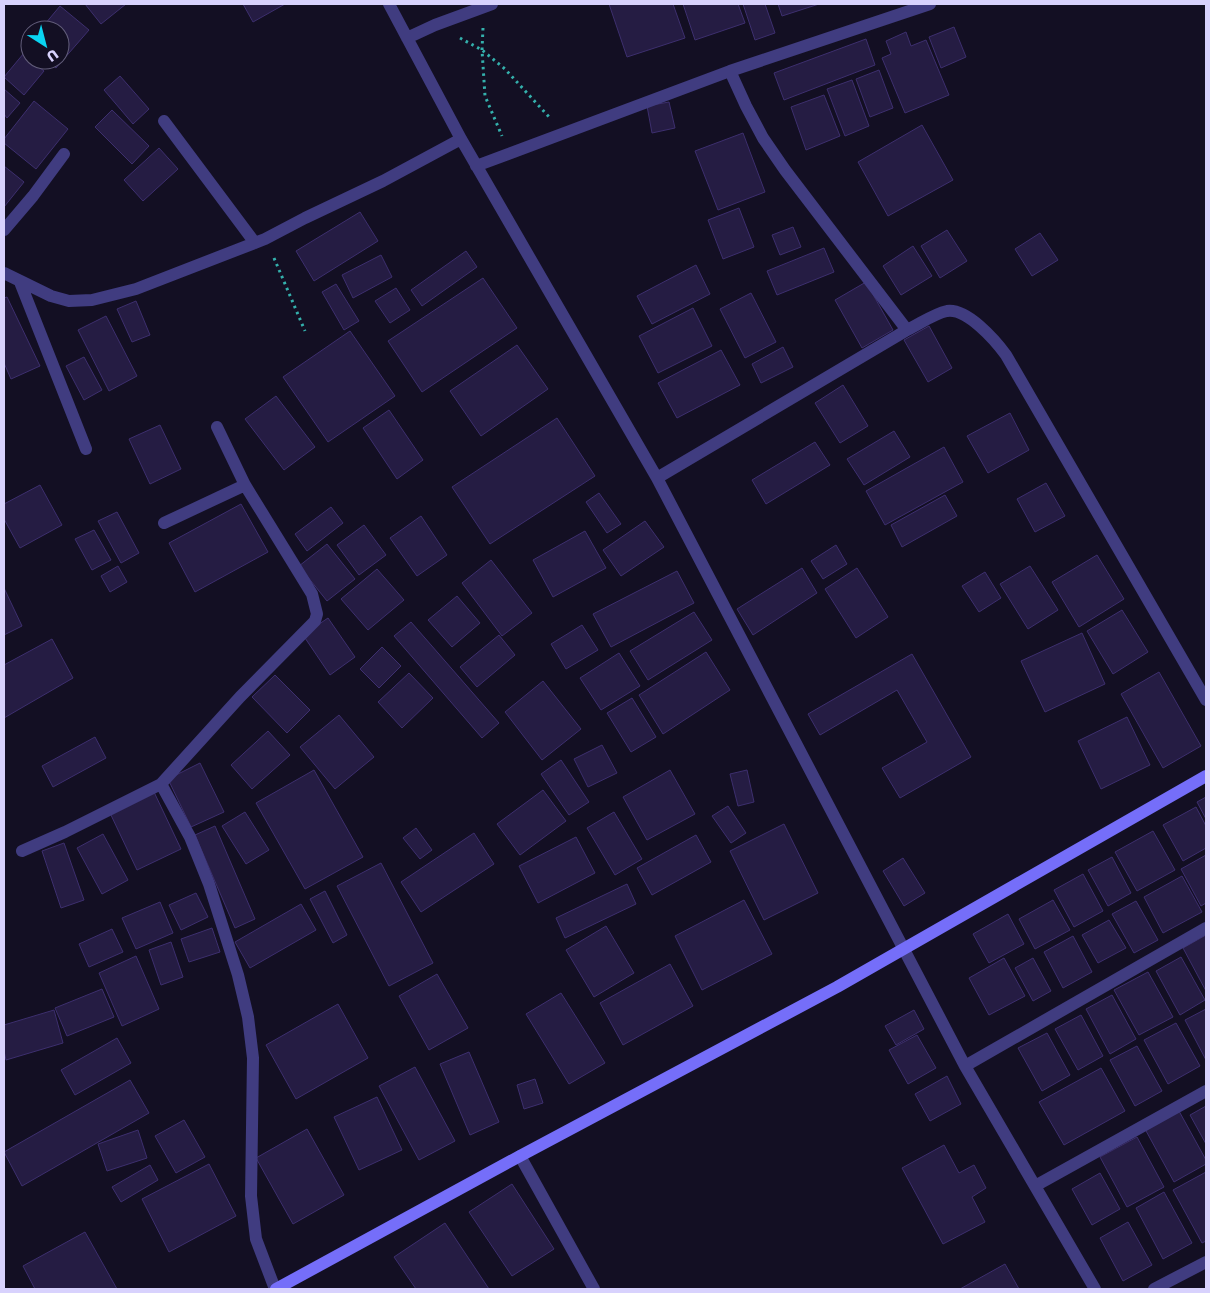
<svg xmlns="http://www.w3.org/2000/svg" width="1210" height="1293" viewBox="0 0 1210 1293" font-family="'Golos Text',sans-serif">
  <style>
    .building { fill: #251c43; stroke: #3d2f6e }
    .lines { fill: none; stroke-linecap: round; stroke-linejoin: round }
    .path { stroke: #34b0ac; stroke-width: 3; stroke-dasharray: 2.5 4; stroke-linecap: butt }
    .street { stroke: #403c80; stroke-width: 12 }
    .secondary { stroke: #756ef9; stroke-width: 12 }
  </style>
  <rect width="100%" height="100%" fill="#130f23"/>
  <!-- building -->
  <path class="building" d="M85,4H126L101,24Z
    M243,4H285L253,22Z
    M609,4H673L685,38L627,57Z
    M683,4H738L745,23L695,40Z
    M743,4H765L775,33L755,40Z
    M778,4H819L782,16Z
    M60,6L89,30L56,68L46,60H60V30H40Z
    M954,27L966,57L941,68L929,37Z
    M906,32L911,46L926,40L949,95L905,113L882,58L891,54L886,41Z
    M866,39L875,65L784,100L774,73Z
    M24,53L30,60L44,71L24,95L4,77Z
    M879,70L893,108L870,117L856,79Z
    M120,76L149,109L133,124L104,90Z
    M852,80L869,126L845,136L827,89Z
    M4,89L20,103L7,118L4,114Z
    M824,95L840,136L806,150L791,107Z
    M34,101L68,129L36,169L4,143V139Z
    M669,102L675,128L652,133L647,106Z
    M112,110L149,146L132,164L95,127Z
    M922,125L953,180L888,216L858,162Z
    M743,133L765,192L718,210L695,151Z
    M159,148L178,169L143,201L124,180Z
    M4,166L24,182L4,207Z
    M739,208L754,247L723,259L708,220Z
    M360,212L378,241L314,281L296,251Z
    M793,227L801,247L780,255L772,235Z
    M947,230L967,261L940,278L921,246Z
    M1040,233L1058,260L1032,276L1015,249Z
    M913,246L932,276L901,295L883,266Z
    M824,248L834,272L777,295L767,271Z
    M466,251L477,267L422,306L411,290Z
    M381,255L392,277L353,298L342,275Z
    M696,265L710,294L652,324L637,296Z
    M483,278L517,328L422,392L388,341Z
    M866,282L893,330L862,348L835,300Z
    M336,284L359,321L344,330L322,292Z
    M396,288L410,310L390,323L375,301Z
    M751,293L776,342L745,358L720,309Z
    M7,297L40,366L11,379L4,363V298Z
    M136,301L150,335L132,342L117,309Z
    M693,308L712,346L658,373L639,336Z
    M106,316L137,376L109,391L78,330Z
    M929,326L952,368L928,382L904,340Z
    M350,331L395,396L328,442L283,377Z
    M517,345L548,389L481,436L450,391Z
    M783,347L793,367L761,383L752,364Z
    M721,350L740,385L677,418L658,383Z
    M84,357L102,390L84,400L66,366Z
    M843,385L868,426L840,443L815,403Z
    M276,396L315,447L284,470L245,419Z
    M389,410L423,460L397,479L363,428Z
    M1010,413L1029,450L988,473L967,436Z
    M557,418L595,476L490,544L452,487Z
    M160,425L181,469L150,484L129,439Z
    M894,431L910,457L864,485L847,459Z
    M815,442L830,465L766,504L752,480Z
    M944,447L963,482L885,525L866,491Z
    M1046,483L1065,516L1035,532L1017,499Z
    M40,485L62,525L20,548L4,519V504Z
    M599,493L621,524L607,533L586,502Z
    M945,495L957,516L902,547L891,525Z
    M241,504L268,552L195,592L169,543Z
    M331,507L343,523L307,551L295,534Z
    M117,512L139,553L121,563L98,521Z
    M421,516L447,555L417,576L390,538Z
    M645,521L664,547L621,576L603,550Z
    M364,525L386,555L359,575L337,545Z
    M94,530L111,560L92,570L75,539Z
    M585,531L606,568L553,597L533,560Z
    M327,544L355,579L327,601L299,566Z
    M836,545L847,564L823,579L811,561Z
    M1097,555L1124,599L1079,627L1052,582Z
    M491,560L532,613L502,636L462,583Z
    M118,566L127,582L110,592L101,576Z
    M1030,566L1058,610L1028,629L1000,584Z
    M802,568L817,593L753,635L737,609Z
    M857,568L888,617L856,638L825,589Z
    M377,569L404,600L368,630L341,599Z
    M677,571L694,603L611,647L593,614Z
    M985,572L1001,598L979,612L962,586Z
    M4,588L22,626L4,635Z
    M457,596L480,623L452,647L428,620Z
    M1122,610L1148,652L1113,674L1087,631Z
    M694,612L712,640L648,680L630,651Z
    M328,618L355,657L330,675L303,635Z
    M411,622L499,723L482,738L394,636Z
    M582,625L598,650L566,669L551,644Z
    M1082,633L1105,684L1045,712L1021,661Z
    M499,635L515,655L477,687L460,667Z
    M52,639L73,678L4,718V665Z
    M382,647L401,666L379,688L360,669Z
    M706,652L730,690L663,734L639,695Z
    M619,653L640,686L601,710L580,678Z
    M912,654L971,757L900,798L882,768L927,742L897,690L820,735L808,714Z
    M1159,672L1201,746L1163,768L1121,694Z
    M409,673L433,698L402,728L378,702Z
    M275,675L310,710L287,733L252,697Z
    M543,681L581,729L542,760L505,712Z
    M632,698L656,737L631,752L607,713Z
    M339,715L374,757L335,789L300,747Z
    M1127,717L1150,765L1101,789L1078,741Z
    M268,731L290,755L252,789L231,765Z
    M95,737L106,758L53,787L42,766Z
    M602,745L617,773L588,787L574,759Z
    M561,760L589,802L569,815L541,774Z
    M200,763L224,812L191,827L168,779Z
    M314,770L363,857L305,889L256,803Z
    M670,770L695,814L647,840L623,797Z
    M747,770L754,802L738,806L730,774Z
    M543,790L566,821L520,855L497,824Z
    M154,792L181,849L137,870L110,813Z
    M1206,797V819L1197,802Z
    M728,806L746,833L731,843L712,816Z
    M1196,807L1206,826V848L1183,861L1163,825Z
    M245,812L269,850L246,864L222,826Z
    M614,812L642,859L615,875L587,828Z
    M784,824L818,893L764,920L730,851Z
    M215,826L255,919L235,928L195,835Z
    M416,828L432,850L420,859L403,838Z
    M1153,831L1175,870L1137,891L1115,852Z
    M474,833L494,864L421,912L401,882Z
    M103,834L128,880L102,894L77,848Z
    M696,835L711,862L652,895L637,868Z
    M576,837L595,873L538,903L519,866Z
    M64,843L84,900L61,908L42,851Z
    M1206,855V903L1201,906L1181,869Z
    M1112,857L1131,893L1108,906L1088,870Z
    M903,858L925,893L904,906L883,871Z
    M381,863L433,963L389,986L337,886Z
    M1083,874L1103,911L1074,927L1054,890Z
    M1182,876L1202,912L1163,933L1144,897Z
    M627,884L636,904L565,938L556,918Z
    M325,891L347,935L333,943L310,899Z
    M196,893L208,917L181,930L169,905Z
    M744,900L772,954L702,990L675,936Z
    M1053,900L1070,930L1035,949L1019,919Z
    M1136,901L1158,940L1134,953L1112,914Z
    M160,902L173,933L136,949L122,918Z
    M301,904L316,930L250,968L235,942Z
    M1008,914L1024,944L989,963L973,934Z
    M1109,920L1126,948L1098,963L1082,935Z
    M606,926L634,973L594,997L566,950Z
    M212,928L220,952L189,962L181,939Z
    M112,929L123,952L89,967L79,944Z
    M1206,935V991L1183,948Z
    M1073,936L1092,972L1063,988L1044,952Z
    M171,942L183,977L161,985L149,950Z
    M136,956L159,1009L122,1026L99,973Z
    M1181,957L1205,1000L1180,1015L1156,971Z
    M1004,958L1025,996L989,1015L969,978Z
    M1033,958L1051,991L1033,1001L1015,968Z
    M670,964L693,1006L623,1045L600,1003Z
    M1148,972L1173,1017L1139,1035L1114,990Z
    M437,974L468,1028L429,1050L399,996Z
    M102,989L114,1017L67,1036L55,1008Z
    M561,993L605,1063L569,1084L526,1014Z
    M1112,995L1136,1039L1110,1054L1086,1009Z
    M338,1004L368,1058L296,1099L266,1045Z
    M1206,1009V1060L1185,1020Z
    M54,1010L63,1043L6,1060L4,1051V1025Z
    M914,1010L924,1029L896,1045L885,1026Z
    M1081,1015L1103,1056L1078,1070L1055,1029Z
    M1176,1023L1200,1066L1168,1084L1144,1040Z
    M1047,1033L1070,1075L1042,1091L1018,1048Z
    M917,1035L936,1068L908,1084L889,1050Z
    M117,1038L131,1063L75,1095L61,1070Z
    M1137,1046L1162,1091L1135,1106L1110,1060Z
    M469,1052L499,1122L470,1135L440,1064Z
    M415,1067L455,1141L419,1160L379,1086Z
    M1101,1068L1125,1111L1064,1145L1039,1102Z
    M947,1076L961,1104L930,1121L915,1094Z
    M535,1079L543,1103L524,1109L517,1085Z
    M130,1080L149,1113L22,1186L4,1152Z
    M377,1097L402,1150L359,1170L334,1117Z
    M1206,1106V1144L1190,1115Z
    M1179,1111L1206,1160V1164L1174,1182L1145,1129Z
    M184,1120L205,1157L176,1173L155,1136Z
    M307,1129L344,1195L293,1224L256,1158Z
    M138,1130L147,1158L107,1171L98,1144Z
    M1137,1137L1164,1187L1127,1207L1100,1157Z
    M944,1145L959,1173L974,1165L986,1188L972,1197L985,1222L943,1244L902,1168Z
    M209,1164L236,1216L169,1252L142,1199Z
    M150,1165L158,1180L121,1202L112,1187Z
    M1206,1172V1241L1202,1243L1173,1190Z
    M1100,1173L1120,1209L1092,1225L1072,1189Z
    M512,1184L554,1249L512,1276L469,1212Z
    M1164,1192L1192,1243L1163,1259L1136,1208Z
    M1128,1222L1152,1265L1123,1281L1100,1238Z
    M445,1223L489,1289H416L394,1257Z
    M85,1232L117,1289H35L23,1266Z
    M1005,1264L1019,1289H960Z"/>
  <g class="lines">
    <!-- path -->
    <path class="path" d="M483,28L482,50L485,96L502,136
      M460,38L482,50L505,69L550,118
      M274,258L305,331"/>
    <!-- street -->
    <path class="street" d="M389,4L461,139L657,478L965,1066L1095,1289
      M407,38L435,25L492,4
      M730,71L746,106L763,138L785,170L907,330
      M164,121L255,243
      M476,166L730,71L930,4
      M4,230L33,196L64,154
      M4,273L51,296L69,301L92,300L136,289L265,239L305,218L383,181L461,139
      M20,282L86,449
      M657,478L907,330C920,324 933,314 947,311C967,308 995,340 1006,355L1206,700
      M164,523L245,485
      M161,784L190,837L209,884L238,975L248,1017L253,1058L251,1196L256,1239L275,1289
      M22,851L65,832L161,784L240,697L315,621L317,614L312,594L245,485L217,427
      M965,1066L1206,928
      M520,1156L594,1289
      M1035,1186L1206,1091
      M1154,1289L1206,1262"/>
    <!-- secondary -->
    <path class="secondary" d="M276,1289L520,1156L837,987L1206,776"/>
  </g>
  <!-- border -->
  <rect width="1210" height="1293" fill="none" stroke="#d8d2fd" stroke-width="10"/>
  <!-- north arrow -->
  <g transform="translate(45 45) rotate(144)"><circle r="24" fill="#130f23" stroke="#625d7a"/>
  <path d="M0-4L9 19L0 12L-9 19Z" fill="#0ad4f1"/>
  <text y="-8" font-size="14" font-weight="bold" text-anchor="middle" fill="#d8d2fd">U</text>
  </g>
</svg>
